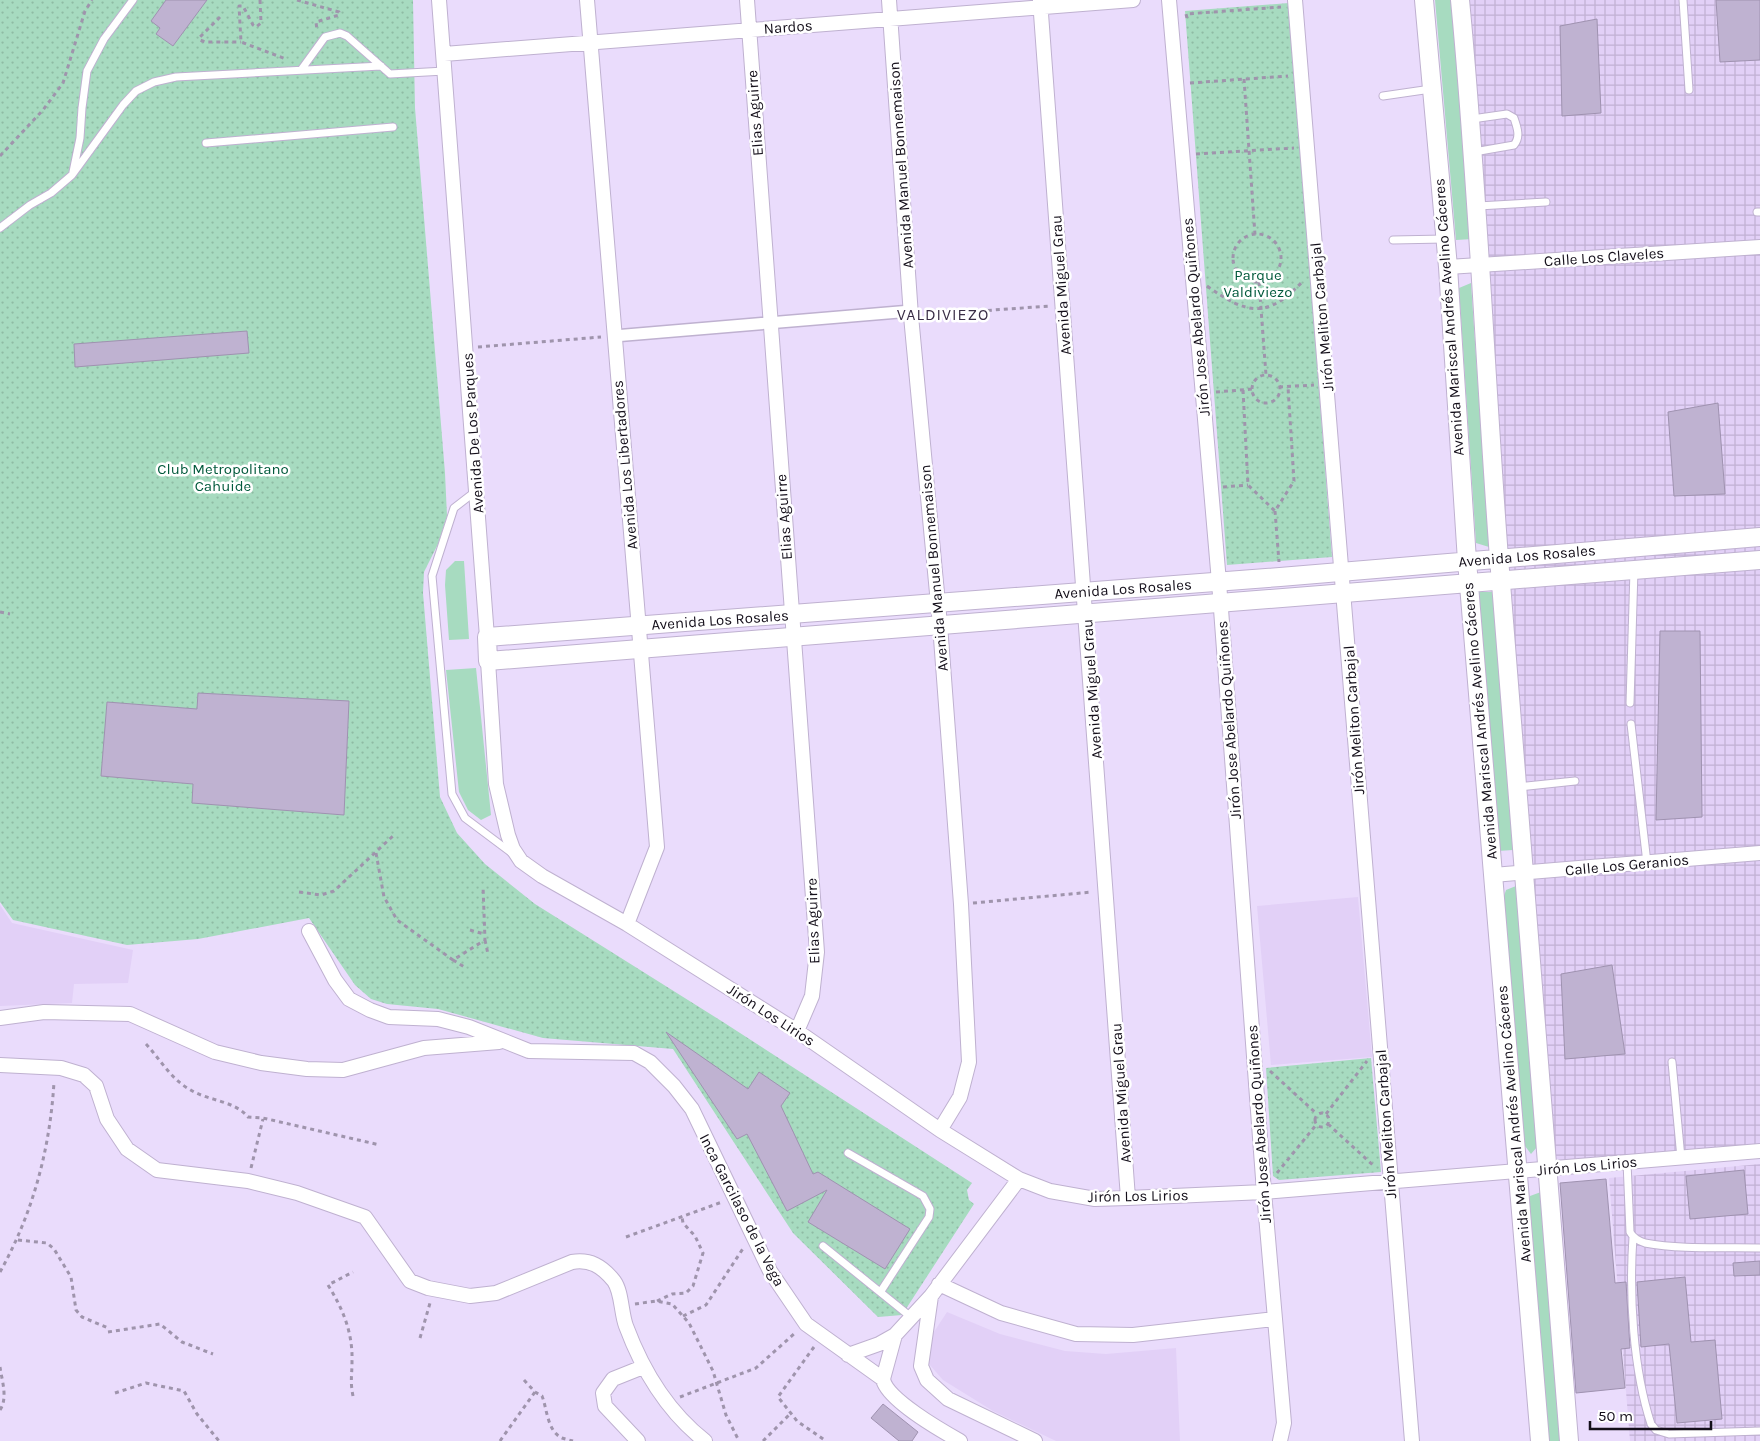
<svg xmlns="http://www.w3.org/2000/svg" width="1760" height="1441" viewBox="0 0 1760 1441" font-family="Karla,sans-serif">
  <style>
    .built { fill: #e2d0f7 }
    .industrial { fill: url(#industrial-grid) }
    .grass { fill: #a7dbc0 }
    .park { fill: url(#park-dots) }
    .building { fill: #bfb2d1; stroke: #9f92b0 }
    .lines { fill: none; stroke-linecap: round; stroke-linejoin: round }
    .service-casing { stroke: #bfb1d0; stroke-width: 9 }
    .pedestrian-casing { stroke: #bfb1d0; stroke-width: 14 }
    .minor-casing { stroke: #bfb1d0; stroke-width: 16 }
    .tertiary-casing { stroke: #bfb1d0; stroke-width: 20 }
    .path { stroke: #9f94ac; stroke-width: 3; stroke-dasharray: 4 4; stroke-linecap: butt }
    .service { stroke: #fff; stroke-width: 7 }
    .pedestrian { stroke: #fff; stroke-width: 11 }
    .minor { stroke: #fff; stroke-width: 14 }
    .tertiary { stroke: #fff; stroke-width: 18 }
    .labels { text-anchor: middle; stroke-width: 5; stroke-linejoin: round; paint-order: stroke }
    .street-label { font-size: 15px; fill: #140f1a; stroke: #fff }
    .park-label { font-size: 15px; fill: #00593b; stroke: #fff }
    .neighbourhood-label { font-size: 16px; letter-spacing: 1px; fill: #392d46; stroke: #fff }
  </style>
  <defs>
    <pattern id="industrial-grid" width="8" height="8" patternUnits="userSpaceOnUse" patternTransform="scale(1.25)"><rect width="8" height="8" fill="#e2d0f7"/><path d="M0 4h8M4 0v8" fill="none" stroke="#c1b1d3"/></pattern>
    <pattern id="park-dots" width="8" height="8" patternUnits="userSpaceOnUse" patternTransform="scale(1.25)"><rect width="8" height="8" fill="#a7dbc0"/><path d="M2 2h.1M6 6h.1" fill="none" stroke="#8fbba4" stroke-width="1.8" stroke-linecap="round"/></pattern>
  </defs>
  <rect width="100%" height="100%" fill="#eadcfc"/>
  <!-- built -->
  <path class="built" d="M1358,897L1372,1057L1271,1065L1257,906Z
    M0,905L12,923L133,950L128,983L74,984L72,1003L0,1006Z
    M947,1312L1000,1334L1065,1351L1106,1354L1176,1348L1180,1441H1056L993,1411L943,1380L929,1364L927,1354L930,1338Z"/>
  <!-- industrial -->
  <path class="industrial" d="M1465,0H1760V1155L1557,1174L1530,859Z
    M1760,1164V1441H1630L1609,1178Z"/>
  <!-- grass -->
  <path class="grass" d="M1435,0H1452L1473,239L1456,240Z
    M1471,283L1489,547L1476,543L1459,288Z
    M455,561H464L469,639L449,640L445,585L446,570Z
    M1479,592H1493L1513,850L1498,851Z
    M476,668L491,815L481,820L468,810L459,792L446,670Z
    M1516,886L1540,1129L1537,1147L1531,1154L1525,1146L1503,899L1506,890Z
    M1541,1192L1547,1200L1564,1441H1545L1528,1209L1530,1196Z"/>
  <!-- park -->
  <path class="park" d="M0,0H413L415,108L445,473L447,516L438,544L424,572L423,593L440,797L457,833L485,864L535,904L723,1022L972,1183L967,1190L969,1200L974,1204L902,1315L878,1317L793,1233L673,1049L543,1038L438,1009L387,1004L371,999L355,985L309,918L198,939L127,945L13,920L0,902Z
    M1289,3L1332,557L1227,565L1185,11Z
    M1371,1058L1381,1172L1279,1180L1273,1176L1266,1068Z"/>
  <!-- building -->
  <path class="building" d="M166,0H207L173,46L156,34L160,28L151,21Z
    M1716,0H1760V60L1720,62Z
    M1597,19L1601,113L1562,116L1560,26Z
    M247,331L249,353L75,367L74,344Z
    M1718,403L1725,494L1674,496L1668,412Z
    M1660,631H1700L1702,817L1656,820Z
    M198,693L349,701L344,815L192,803L193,784L101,776L107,702L197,709Z
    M1612,965L1625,1054L1565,1059L1561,974Z
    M666,1032L748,1089L759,1072L790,1093L781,1106L813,1174L818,1172L910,1229L885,1269L808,1222L827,1190L787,1211L747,1134L737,1139Z
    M1744,1170L1748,1214L1690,1219L1686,1176Z
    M1606,1179L1615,1283L1626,1282L1630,1348L1621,1349L1625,1388L1576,1393L1560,1183Z
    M1760,1261V1275L1734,1276L1733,1263Z
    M1685,1277L1691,1342L1715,1340L1722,1419L1677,1423L1669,1344L1641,1347L1637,1282Z
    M883,1404L918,1432L912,1441H899L871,1418Z"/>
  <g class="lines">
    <defs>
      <path id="service" d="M1683,0L1689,90
        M301,70L325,37L340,33L347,36L390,74L445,71
        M1383,96L1431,89
        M1472,119L1507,114L1514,118C1517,127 1521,137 1514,145L1474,152
        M206,143L393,127
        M73,172L80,138L82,108L87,71L104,39L133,0
        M1478,206L1546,202
        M1757,212H1760
        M0,228L30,205L51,193L72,175L123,105L136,91L154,82L176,77L381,66
        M1393,240L1444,239
        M476,491L454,508L432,576L452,794L465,818L513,854
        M1630,703L1634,570
        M1631,724L1647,863
        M1518,787L1575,781
        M1672,1062L1681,1158
        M848,1153L923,1196L930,1209L929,1217L881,1291
        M1627,1162L1630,1232C1633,1238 1639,1241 1645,1243C1682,1250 1723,1247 1760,1248
        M1633,1237C1629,1295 1633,1369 1651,1424L1656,1430L1669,1434L1760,1431
        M823,1246L911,1317"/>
      <path id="pedestrian" d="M614,336L911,311"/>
      <path id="minor" d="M439,0L487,637
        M587,0L657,847L627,924
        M747,0L817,952L812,996L797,1031
        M889,0L911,316L940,625L961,904L969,1062L960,1097L940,1130
        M1040,0L1128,1198
        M1169,0L1219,582L1264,1192L1284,1423L1280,1441
        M1295,0L1412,1441
        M444,54L1133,0
        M1448,267L1760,247
        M488,661L496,784L508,835L513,849L521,861L542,876L627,924L797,1031L940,1130L1019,1179L1050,1191L1095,1199L1128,1198L1264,1192L1760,1151
        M1493,875L1760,853
        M309,931L335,980L349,999L370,1010L389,1017L438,1019L469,1027L529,1051L634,1053L650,1062L674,1086L692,1109L770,1271L806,1324L883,1379C886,1399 942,1431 960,1441
        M0,1018L44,1012L130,1014L215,1052L261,1063L307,1069L343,1070L424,1048L499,1042
        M0,1065L61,1068L84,1075L96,1086L107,1119L127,1149L157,1170L248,1181L297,1193L365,1217L410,1281L428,1288L470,1296L496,1293L572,1262C590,1259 602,1266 614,1281C622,1292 621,1313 626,1326C642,1369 668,1412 705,1441
        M939,1284L1001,1313L1076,1334L1133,1335L1274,1319
        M931,1296L921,1366L927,1380L948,1399L1035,1441
        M848,1355L879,1344L895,1335
        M883,1379L895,1335L931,1296L1019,1179
        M638,1441L605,1406L603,1393L613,1379L643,1367"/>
      <path id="tertiary" d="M1424,0L1448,267L1467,561L1540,1441
        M1460,0C1478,186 1485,372 1499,558C1520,852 1548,1146 1569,1441
        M1760,537L1280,577L487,637L488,661L1760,560"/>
    </defs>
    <!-- service casing -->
    <use href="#service" class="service-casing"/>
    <!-- pedestrian casing -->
    <use href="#pedestrian" class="pedestrian-casing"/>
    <!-- minor casing -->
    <use href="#minor" class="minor-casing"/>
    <!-- tertiary casing -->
    <use href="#tertiary" class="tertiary-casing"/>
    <!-- path -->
    <path class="path" d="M260,0L261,23L256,27L253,25L243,6H239L241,42L286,59
      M297,0L339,12V15L316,22L317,30
      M220,17L200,37V40L205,42H241
      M1187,18L1186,14L1281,7
      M1244,79L1255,235
      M1190,83L1288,76
      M1196,154L1294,148
      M0,156L43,110L63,83L85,11L92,0
      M1233 258a24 24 0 1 1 48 0a24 24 0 1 1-48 0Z
      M1259,282L1266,375
      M1207,286C1248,315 1267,319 1303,281
      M924,315L1050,306
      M478,347L601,337
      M1252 389a14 14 0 1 1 28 0a14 14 0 1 1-28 0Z
      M1279,387L1314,385
      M1243,390L1248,485L1275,511L1294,481L1288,387
      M1216,392L1253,389
      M1223,487L1248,485
      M1275,511L1279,562
      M0,612L10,614
      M376,853L384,897L397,920L453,960L485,940L483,886
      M299,892L321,895L334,891L394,835
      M973,903L1092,892
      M470,930L484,934
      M485,940L488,954
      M453,960L466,968
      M146,1044C160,1059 170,1078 189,1089C207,1101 234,1100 248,1117L263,1118L380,1145
      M1270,1071L1317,1114
      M1315 1120a7 7 0 1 1 14 0a7 7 0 1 1-14 0Z
      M1326,1114L1367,1061
      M1328,1124L1375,1167
      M251,1168L263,1119
      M1277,1173L1316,1125
      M626,1237L722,1202
      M18,1240L47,1243L54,1249L71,1277L76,1310L82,1317L108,1328
      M0,1272C33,1213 50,1149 54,1082
      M657,1301L672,1294L686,1293L693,1286L703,1253L695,1236L683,1223L682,1217
      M635,1304L656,1301L672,1304L689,1323L713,1371L726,1415L739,1441
      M683,1316L706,1305L744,1247
      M108,1332L160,1324L182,1342L213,1354
      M420,1338L430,1303
      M814,1347L778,1397L797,1421L826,1441
      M0,1367C2,1381 8,1398 0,1410
      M524,1380L535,1392L542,1396C547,1408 547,1431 562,1438C565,1439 569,1440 573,1441
      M115,1393L146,1383L184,1391L197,1414L219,1441
      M353,1396C350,1381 352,1376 352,1362C353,1333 343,1309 328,1285L353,1272
      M680,1397L756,1368L795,1333
      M500,1441L535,1392
      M763,1441L791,1413"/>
    <!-- service -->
    <use href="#service" class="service"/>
    <!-- pedestrian -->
    <use href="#pedestrian" class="pedestrian"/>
    <!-- minor -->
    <use href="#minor" class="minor"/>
    <!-- tertiary -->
    <use href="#tertiary" class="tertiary"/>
  </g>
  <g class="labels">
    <!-- street labels -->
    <g class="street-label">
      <text transform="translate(788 27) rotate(-4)" y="5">Nardos</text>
      <text transform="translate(755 113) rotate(-94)" y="5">Elias Aguirre</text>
      <text transform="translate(901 165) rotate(-94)" y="5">Avenida Manuel Bonnemaison</text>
      <text transform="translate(1604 257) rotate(-4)" y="5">Calle Los Claveles</text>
      <text transform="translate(1061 285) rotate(-94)" y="5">Avenida Miguel Grau</text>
      <text transform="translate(1196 317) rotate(-95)" y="5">Jirón Jose Abelardo Quiñones</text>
      <text transform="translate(1322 317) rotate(-95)" y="5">Jirón Meliton Carbajal</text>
      <text transform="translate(1449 317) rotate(-94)" y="5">Avenida Mariscal Andrés Avelino Cáceres</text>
      <text transform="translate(473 433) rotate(-94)" y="5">Avenida De Los Parques</text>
      <text transform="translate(625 465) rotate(-95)" y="5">Avenida Los Libertadores</text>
      <text transform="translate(784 517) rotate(-94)" y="5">Elias Aguirre</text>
      <text transform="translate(1527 556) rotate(-5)" y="5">Avenida Los Rosales</text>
      <text transform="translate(934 568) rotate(-95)" y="5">Avenida Manuel Bonnemaison</text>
      <text transform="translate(1123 589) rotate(-4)" y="5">Avenida Los Rosales</text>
      <text transform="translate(720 620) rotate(-4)" y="5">Avenida Los Rosales</text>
      <text transform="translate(1092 689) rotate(-94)" y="5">Avenida Miguel Grau</text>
      <text transform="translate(1229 720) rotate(-94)" y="5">Jirón Jose Abelardo Quiñones</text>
      <text transform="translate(1354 720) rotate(-94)" y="5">Jirón Meliton Carbajal</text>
      <text transform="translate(1480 721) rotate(-95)" y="5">Avenida Mariscal Andrés Avelino Cáceres</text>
      <text transform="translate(1627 865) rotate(-5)" y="5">Calle Los Geranios</text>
      <text transform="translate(813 921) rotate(-92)" y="5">Elias Aguirre</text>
      <text transform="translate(771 1015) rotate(33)" y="5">Jirón Los Lirios</text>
      <text transform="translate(1121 1093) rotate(-94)" y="5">Avenida Miguel Grau</text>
      <text transform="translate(1259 1124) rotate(-94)" y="5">Jirón Jose Abelardo Quiñones</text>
      <text transform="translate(1386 1124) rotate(-94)" y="5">Jirón Meliton Carbajal</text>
      <text transform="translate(1514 1124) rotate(-95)" y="5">Avenida Mariscal Andrés Avelino Cáceres</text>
      <text transform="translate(1587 1166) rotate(-5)" y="5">Jirón Los Lirios</text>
      <text transform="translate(1138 1196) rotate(-1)" y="5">Jirón Los Lirios</text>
      <text transform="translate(742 1210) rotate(63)" y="5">Inca Garcilaso de la Vega</text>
    </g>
    <!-- park labels -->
    <g class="park-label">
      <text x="1258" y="280">Parque<tspan x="1258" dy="17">Valdiviezo</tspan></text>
      <text x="223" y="474">Club Metropolitano<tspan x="223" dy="17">Cahuide</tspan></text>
    </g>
    <!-- neighbourhood labels -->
    <g class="neighbourhood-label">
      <text x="943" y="320">VALDIVIEZO</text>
    </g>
  </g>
  <!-- scale -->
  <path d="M1590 1421v8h121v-8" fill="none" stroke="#140f1a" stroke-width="2.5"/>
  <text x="1598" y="1421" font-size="15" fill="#140f1a" stroke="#ffffff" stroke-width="4" paint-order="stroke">50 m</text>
</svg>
